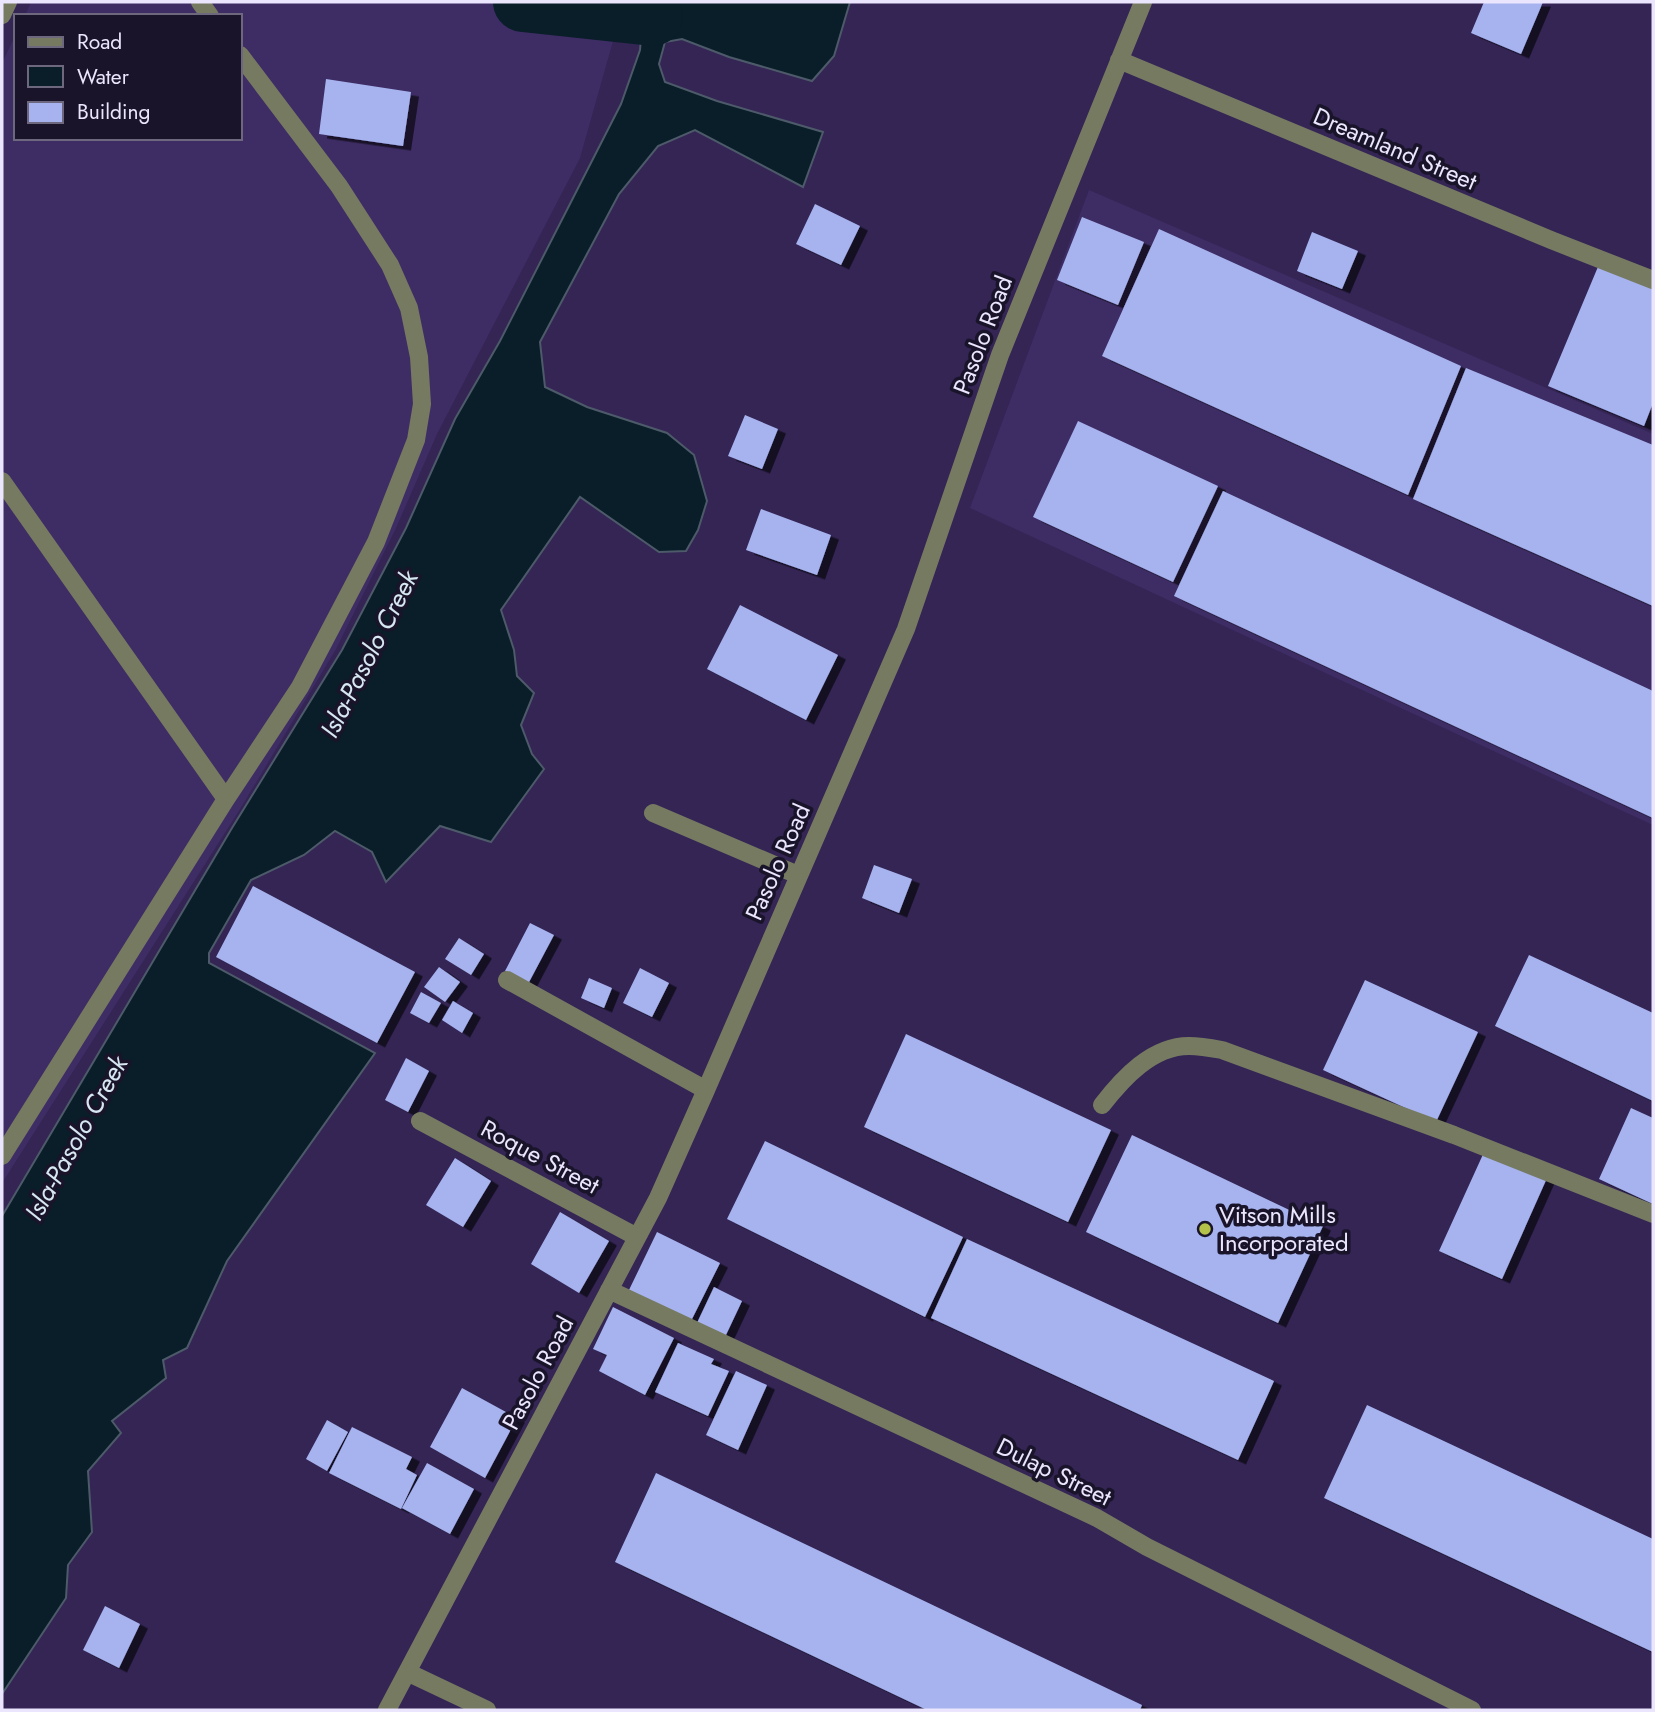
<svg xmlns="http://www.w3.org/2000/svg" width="1655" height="1712" viewBox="0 0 1655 1712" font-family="Jost,sans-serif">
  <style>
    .built { fill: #3e2d64 }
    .water { fill: #091e29; stroke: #4d5a69; stroke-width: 2 }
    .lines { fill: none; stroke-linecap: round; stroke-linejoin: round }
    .river { stroke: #091e29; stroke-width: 60 }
    .building { fill: #a6b3ef; filter: url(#shadow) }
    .minor { stroke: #767a61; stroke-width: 18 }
    .poi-dot { fill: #b5c24a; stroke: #191429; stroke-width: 2.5 }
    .labels { text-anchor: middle; stroke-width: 7; stroke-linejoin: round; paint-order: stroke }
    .street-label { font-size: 24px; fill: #ebe6fe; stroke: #191429 }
    .poi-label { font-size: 24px; fill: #ebe6fe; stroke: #191429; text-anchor: start }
    .water-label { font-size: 26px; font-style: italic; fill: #d6e7f2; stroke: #191429 }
  </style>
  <defs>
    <filter id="shadow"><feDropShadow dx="8" dy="4.5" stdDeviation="0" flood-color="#0009"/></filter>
  </defs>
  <rect width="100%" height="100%" fill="#342555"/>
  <!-- built -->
  <path class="built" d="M31,2H592L615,34L580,158L437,434L396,528L336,649L242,806L2,1183V63L16,34V138H240V16H25Z
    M1089,190L1653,434V825L970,508Z"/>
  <!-- water -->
  <path class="water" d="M596,2H850L834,56L812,81L729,57L682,39L665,42L659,64L665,82L717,101L823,132L803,187L695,130L658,146L619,194L540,342L545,387L587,407L667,433L694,455L707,501L698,530L686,551L659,552L580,497L501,610L514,650L517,676L534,693L521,725L532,754L544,769L491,842L440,826L386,882L372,852L335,831L304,855L251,880L209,953V963L375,1053L227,1261L187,1348L163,1360L166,1378L112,1421L121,1433L88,1471L92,1532L68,1565L66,1598L2,1694V1216L232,828L342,650L406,528L455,419L500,341L621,104L640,50L642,26L638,21L609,16Z"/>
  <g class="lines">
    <!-- river -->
    <path class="river" d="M523,2L653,16"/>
  </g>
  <!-- building -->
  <path class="building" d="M1484,2H1543L1521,54L1471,33Z
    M326,79L411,92L403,146L319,134Z
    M815,204L860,226L841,265L796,244Z
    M1082,217L1144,242L1118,305L1057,280Z
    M1159,229L1461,366L1408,495L1102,356Z
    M1312,232L1358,251L1342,289L1297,271Z
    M1600,262L1653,284V403L1644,426L1548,386Z
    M1466,368L1653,445V606L1413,499Z
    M745,415L778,429L762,469L728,456Z
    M1078,421L1218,486L1173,582L1033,517Z
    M1223,491L1653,691V818L1174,596Z
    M761,509L831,535L817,575L746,550Z
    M740,605L838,655L806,720L707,669Z
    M874,865L912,879L899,913L862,898Z
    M253,886L415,972L377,1043L216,957Z
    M530,923L554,935L528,984L505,971Z
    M459,938L484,954L471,975L445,959Z
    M1529,955L1653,1013V1101L1495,1026Z
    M439,967L460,982L445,1002L424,987Z
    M640,968L669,983L652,1017L623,1003Z
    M589,978L612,988L604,1008L581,998Z
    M1365,980L1478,1032L1436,1122L1323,1070Z
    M421,992L441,1003L429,1023L410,1013Z
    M453,1001L473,1013L462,1033L442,1020Z
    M906,1034L1111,1130L1068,1222L864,1127Z
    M406,1058L429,1071L408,1112L385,1100Z
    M1631,1108L1653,1118V1204L1599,1179Z
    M1132,1135L1323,1226L1278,1323L1086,1232Z
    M765,1141L963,1237L925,1317L727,1219Z
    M1485,1150L1547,1178L1502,1279L1439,1251Z
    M455,1158L491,1181L463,1227L426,1205Z
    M560,1212L609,1241L579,1293L531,1264Z
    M657,1232L720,1263L691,1321L629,1290Z
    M967,1239L1274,1381L1238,1460L931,1318Z
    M714,1287L742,1301L725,1337L697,1323Z
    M613,1307L674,1338L645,1395L599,1371L607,1355L593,1349Z
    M678,1343L714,1359L711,1364L729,1371L708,1416L655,1392Z
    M736,1371L767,1385L738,1450L706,1435Z
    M462,1388L517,1418L485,1478L430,1447Z
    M1367,1405L1653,1539V1652L1324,1498Z
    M327,1420L348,1432L327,1471L306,1459Z
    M352,1427L412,1457L406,1469L417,1475L401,1509L329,1473Z
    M427,1463L474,1489L450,1534L402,1508Z
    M656,1473L1142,1705L1140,1710H927L615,1562Z
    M105,1606L140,1624L119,1668L83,1650Z"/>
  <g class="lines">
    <!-- minor -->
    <path class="minor" d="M200,2L210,16
      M2,15L8,2
      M1119,60L1551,240L1653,280
      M2,481L226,799
      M653,813L798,875
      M507,980L706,1090
      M1102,1105C1123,1078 1152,1046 1189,1046C1200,1046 1211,1048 1222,1050L1454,1135L1653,1214
      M420,1121L637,1237
      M2,1156L226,799L300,687L376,542L416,440L422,404L419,357L409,308L390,265L339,186L240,55
      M609,1290L1097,1518L1147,1547L1472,1710
      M407,1672L487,1710
      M387,1710L658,1198L706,1090L906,629L1000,355L1143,2"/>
  </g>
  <!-- markers -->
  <circle class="poi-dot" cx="1205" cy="1229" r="7"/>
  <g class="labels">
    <!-- street labels -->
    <g class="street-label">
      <text transform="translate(1395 149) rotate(23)" y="8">Dreamland Street</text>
      <text transform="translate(983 335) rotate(-69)" y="8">Pasolo Road</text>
      <text transform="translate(778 862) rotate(-66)" y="8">Pasolo Road</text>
      <text transform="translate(540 1157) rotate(28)" y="8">Roque Street</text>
      <text transform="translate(538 1373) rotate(-62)" y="8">Pasolo Road</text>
      <text transform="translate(1054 1472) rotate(26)" y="8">Dulap Street</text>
    </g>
    <!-- poi labels -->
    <g class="poi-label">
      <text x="1219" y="1223">Vitson Mills<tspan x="1219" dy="28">Incorporated</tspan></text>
    </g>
    <!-- water labels -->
    <g class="water-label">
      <text transform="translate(369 654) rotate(-63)" y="9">Isla-Pasolo Creek</text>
      <text transform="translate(76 1138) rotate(-61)" y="9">Isla-Pasolo Creek</text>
    </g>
  </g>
  <!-- border -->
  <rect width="1655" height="1712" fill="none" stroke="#ebe6fe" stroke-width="7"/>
  <!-- legend -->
  <rect x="14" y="14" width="228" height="126" fill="#191429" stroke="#6d687e" stroke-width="2"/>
  <rect x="28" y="37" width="35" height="10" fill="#767a61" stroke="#6d687e" stroke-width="2"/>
  <text x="77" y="49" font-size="21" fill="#ebe6fe">Road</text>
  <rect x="28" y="66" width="35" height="21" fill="#091e29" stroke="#6d687e" stroke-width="2"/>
  <text x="77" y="84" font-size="21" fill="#ebe6fe">Water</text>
  <rect x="28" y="102" width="35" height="21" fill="#a6b3ef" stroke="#6d687e" stroke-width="2"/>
  <text x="77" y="119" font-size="21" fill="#ebe6fe">Building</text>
</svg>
